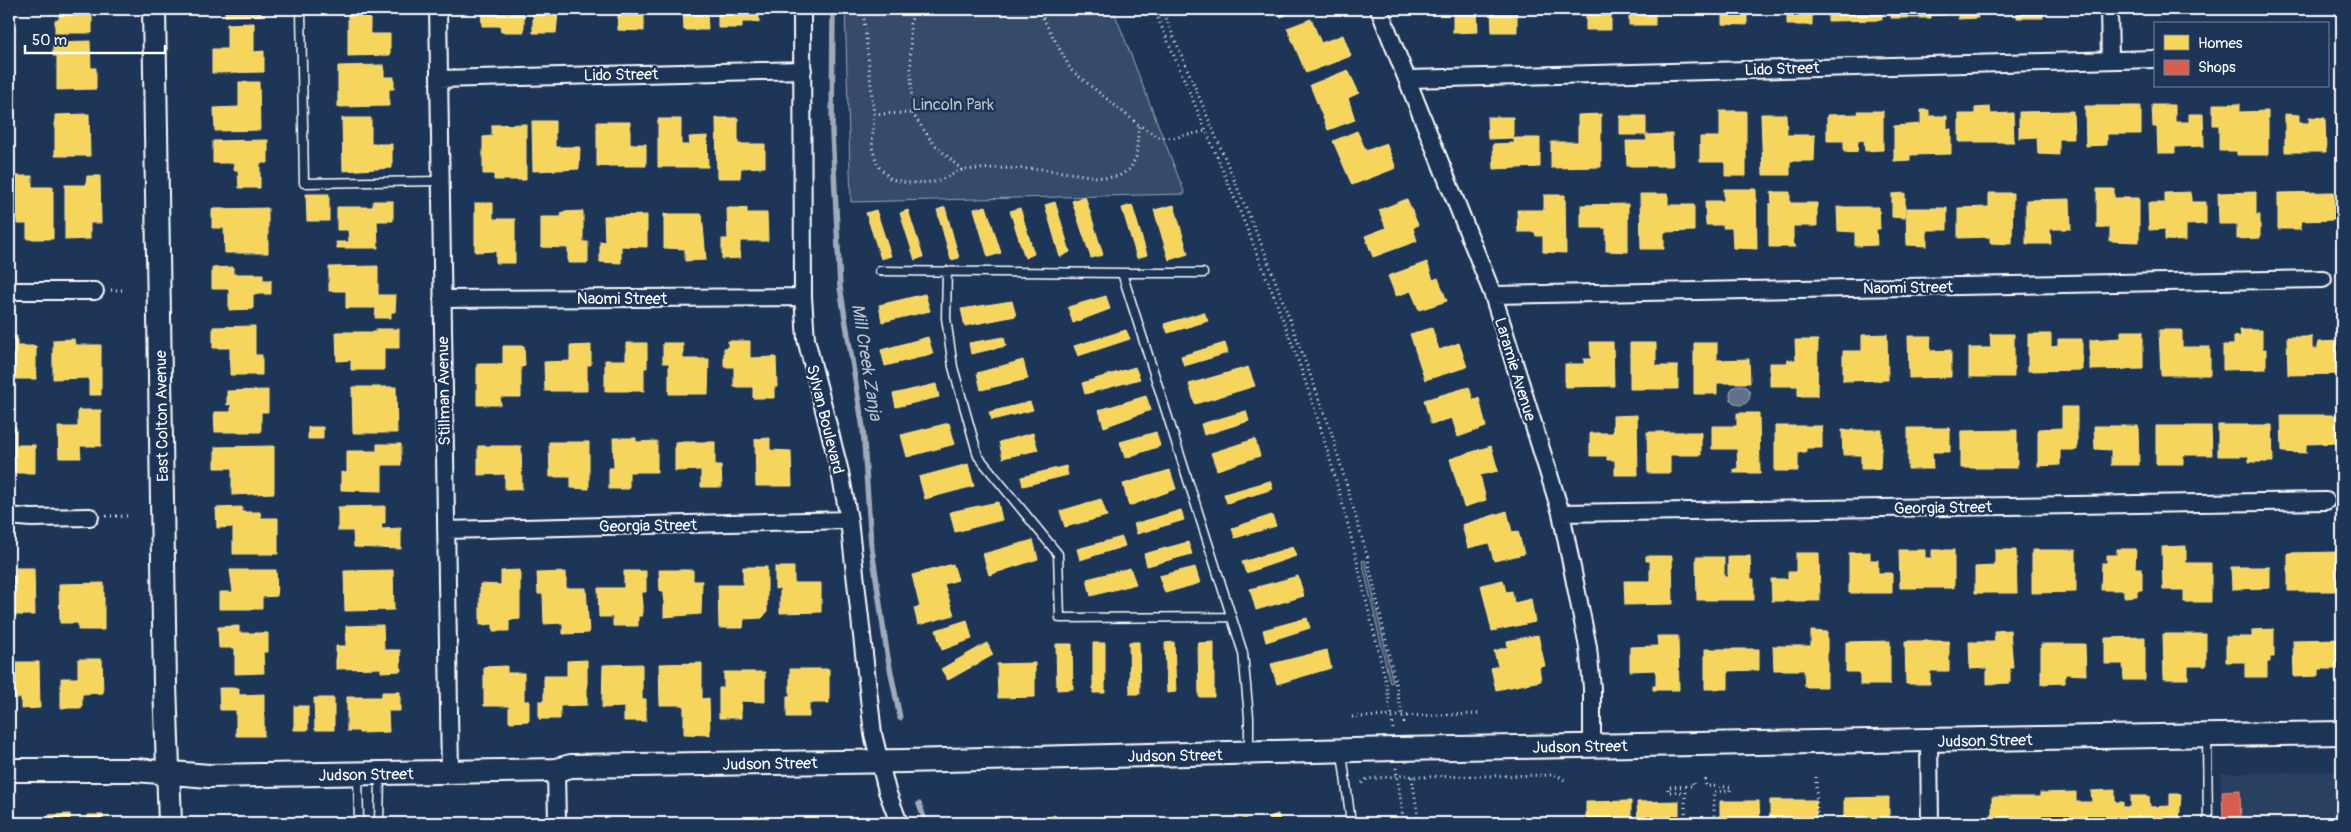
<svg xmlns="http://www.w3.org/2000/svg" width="2351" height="832" viewBox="0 0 2351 832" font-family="Pangolin,sans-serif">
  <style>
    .built { fill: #2a4161 }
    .green { fill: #364b69; stroke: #9aa5b4 }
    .water { fill: #617289; stroke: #a0aab8 }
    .homes { fill: #f6d55c; stroke: #f9e28d }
    .shops { fill: #d6604d; stroke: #e29082 }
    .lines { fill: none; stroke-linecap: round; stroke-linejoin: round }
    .stream { stroke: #a0aab8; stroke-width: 5.5 }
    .lane-casing { stroke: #fff; stroke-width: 11 }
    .street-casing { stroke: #fff; stroke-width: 20 }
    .secondary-casing { stroke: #fff; stroke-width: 26 }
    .path { stroke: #fff; stroke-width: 3; stroke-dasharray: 1 4; stroke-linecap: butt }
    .lane { stroke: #1d3557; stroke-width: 8 }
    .street { stroke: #1d3557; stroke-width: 16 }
    .secondary { stroke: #1d3557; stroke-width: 22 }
    .labels { text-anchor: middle; stroke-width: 5; stroke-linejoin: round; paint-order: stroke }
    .street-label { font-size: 16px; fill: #fff; stroke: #1d3557 }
    .park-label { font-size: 16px; fill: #b9c0ca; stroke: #1d3557 }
    .water-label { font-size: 18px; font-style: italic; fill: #b8c0ca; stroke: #1d3557 }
  </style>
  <rect width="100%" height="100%" fill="#1d3557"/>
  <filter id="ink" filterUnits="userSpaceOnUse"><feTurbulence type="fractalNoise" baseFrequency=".02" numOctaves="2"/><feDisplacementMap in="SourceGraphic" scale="10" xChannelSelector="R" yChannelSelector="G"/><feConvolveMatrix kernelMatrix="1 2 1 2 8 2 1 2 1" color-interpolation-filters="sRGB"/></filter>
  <g filter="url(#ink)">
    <!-- built -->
    <path class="built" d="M2342,771V823H2222L2221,773Z"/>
    <!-- green -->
    <path class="green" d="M845,9H1113L1185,194L851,202Z
      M1365,560L1393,682L1390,683L1362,561Z"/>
    <!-- water -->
    <path class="water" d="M1730 395a10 10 0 1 1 20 0a10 10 0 1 1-20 0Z"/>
    <!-- homes -->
    <path class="homes" d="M9,9H10V27H9Z
      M59,9H92V33H55V20H59Z
      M225,9H261V15L225,16Z
      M348,9H370V34H390V55L348,56Z
      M481,9H524V32H501L500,26H482Z
      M558,9H582V12L558,13Z
      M618,9H644V31L618,30Z
      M657,9H707L708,30H684L683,11H657Z
      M718,9H759V22H742V28H718Z
      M1278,9H1300L1281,17Z
      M1453,9H1477L1478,32L1453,33Z
      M1491,9H1517V32H1492Z
      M1559,9H1584V15H1559Z
      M1629,9H1655V25H1629Z
      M1722,9H1747V25L1722,24Z
      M1787,9H1812V25H1787Z
      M1828,9H1882V20L1828,21Z
      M1891,9H1946V15H1931V18H1891Z
      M1958,9H1977L1978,18L1958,19Z
      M2017,9H2067L2043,10V18H2017Z
      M2180,9H2206V14L2180,15Z
      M2229,9H2248V13H2230Z
      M1586,10H1611V30H1586Z
      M533,13H558L556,33H533Z
      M1311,19L1321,43L1343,35L1351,56L1306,73L1287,28Z
      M254,23V52L264,51V72L212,73V49H227V24Z
      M90,41L91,68H96V89L57,90V56H53V42Z
      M384,65V77H394V89H389V106L338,107V66Z
      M1348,70L1359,93L1348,98L1355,120L1328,130L1310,85Z
      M239,82H259L260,130L215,131L214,108L239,107Z
      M2213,104H2240V112L2268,111V155H2237V151H2219V125H2213Z
      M2152,105H2175V122H2189V114H2203L2204,146L2175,147V153H2158L2157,127H2153Z
      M2085,106H2141V134H2107V145L2086,146Z
      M1990,107L1991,114L2013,113L2014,142H1959V114H1975V108Z
      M1921,110H1929V116H1947V129H1951V154L1910,155V160L1894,161V126L1921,124Z
      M1720,111H1746V176H1725V162H1700V137H1720Z
      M1858,111H1883V150L1865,151L1864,140L1858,141L1857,152H1844V141H1827V115L1859,114Z
      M2073,111L2074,139H2059V155L2038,154L2037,137L2019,138V112Z
      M89,114L90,156H55V115Z
      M1601,114V167L1551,168V142H1578V115Z
      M1761,114H1786L1787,135H1815L1814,161H1790V175H1763Z
      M2285,114L2299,115V123H2309V117L2325,118L2326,152H2285Z
      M9,116H12V157H9Z
      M1620,116H1646V135H1620Z
      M1487,117H1513V138L1488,139Z
      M342,118H371V144H392V168L343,171Z
      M716,118H738V144H765V167L741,168L740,178H717Z
      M658,119H681V145H690L689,137L707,136L708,167H658Z
      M532,121H555V147H580L579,169L533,171Z
      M597,122H630V144H646V166H597Z
      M526,124V180H494V174H483V137L492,136V125Z
      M1357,131L1366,151L1386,143L1396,168L1352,185L1333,141Z
      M1672,134L1673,166H1627L1626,141H1647L1646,135Z
      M1513,138H1540V167L1494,169L1493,144L1515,143Z
      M268,140V163H260V188H239L238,170H234V163H213V141Z
      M16,176H32V187H53V239H27V224H17Z
      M87,176H100L101,223H90V239L65,240V185H86Z
      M1724,189H1756L1757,249L1733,248L1732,228H1723L1724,225H1706L1705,201H1724Z
      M2097,189H2114V198H2139V242L2110,241V228H2097Z
      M1771,192H1790V203H1817V226H1793V242L1796,247H1769V204H1772Z
      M2191,192V202H2206V224L2186,225V241L2165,240V229L2149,230L2148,203H2165V193Z
      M2256,192V215H2260V238L2237,239V224H2219L2218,193Z
      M2334,192V220L2301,221V229H2278V193Z
      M1905,193V218L1892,217V194Z
      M1989,193H2013L2012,244L1990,243V237L1958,238V208L1989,207Z
      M306,194H329V221H307Z
      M1640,194H1668V205H1694V231L1664,232V249H1641Z
      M1544,195H1565L1566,253L1543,252V236H1536L1535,232H1518L1517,210H1544Z
      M1085,196L1103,255L1091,258L1072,201Z
      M1407,199L1418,225L1413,228L1417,241L1373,257L1365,236L1386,228L1379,210Z
      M2070,199L2071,229H2050L2051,244H2026V200Z
      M373,201H393V221H377L378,248H337L336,242H349L348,230H337V207H373Z
      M1055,202L1070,252L1060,257L1045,205Z
      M475,203H493V219H515V263H496V251L475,252Z
      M1628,204V252L1606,251V228H1581V205Z
      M1132,205L1147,255L1137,258L1122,208Z
      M1174,205L1188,254L1169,260L1154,210Z
      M986,206L1001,253L988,257L974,209Z
      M945,207L959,258L951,260L937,210Z
      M1837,207H1879L1880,229H1876L1877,245L1855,246V232L1838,231Z
      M268,208V253H225L224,228H212V209Z
      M727,208H747V213H767L768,241H740V258L722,259V239H728Z
      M1020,208L1034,254L1025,258L1010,211Z
      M1906,208H1947V230H1927V246L1907,245Z
      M876,210L891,256L881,259L866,213Z
      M908,210L923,257L915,260L900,213Z
      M583,211V242H588V263H568V248L541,247V217H561L562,212Z
      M664,214H702L706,260L685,261V249L664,248Z
      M647,215V247L621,246V263L600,262V241L605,242L604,216Z
      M1427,262L1433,280L1438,278L1447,301L1419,310L1411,291L1396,296L1388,276Z
      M378,266V295H396L395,312H391V318H375L376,308H346V291H329V267Z
      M233,267V274H263V280H271V294H253V309L229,310V289H212V268Z
      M925,294L930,311L882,322L879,305Z
      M1106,296L1110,309L1073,323L1068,307Z
      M1012,301L1016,316L965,326L961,309Z
      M1204,312L1208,321L1168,333L1164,324Z
      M255,326V355H262V375H230V348H213V327Z
      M1432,328L1439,350L1459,343L1467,367L1425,380L1410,334Z
      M376,329H399V348H384V370H351V360L337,361L336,332H376Z
      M1126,330L1130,339L1078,356L1074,346Z
      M2159,330H2182V347H2210V375H2161Z
      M2240,330H2262V349H2266V369L2223,370V345H2234V337L2241,336Z
      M2121,331H2143V369L2090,370V340L2121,338Z
      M1887,334L1888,380L1843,381V351H1862V335Z
      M1990,334H2014V377H1969V348H1991Z
      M2028,334H2051V347L2058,346V339H2082V370L2028,371Z
      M9,336H17V346H36V379H9Z
      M1908,336H1931L1930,351L1951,350V377L1909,378Z
      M928,337L933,354L885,366L881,350Z
      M1004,337L1006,346L971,354L969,343Z
      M2287,337H2312V349H2318V342L2342,341V374L2288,375Z
      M74,339L75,345H101V395H89V378L53,379V340Z
      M1795,340H1818L1817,396H1798V386H1770V363H1787L1788,360H1796Z
      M728,341H750V358L776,357L777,387H774V398H753V387H734V367H724V348L728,347Z
      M1590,342H1613L1614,386L1565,387V364H1584V359H1591Z
      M626,343H647V368H644V391H605V360H626Z
      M663,343H683V359H709L708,394H669V363H663Z
      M1225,343L1228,353L1184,366L1181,356Z
      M1630,343H1656V366H1678V389H1630Z
      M1694,343H1717V360L1749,359L1750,383H1717V394H1694Z
      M591,345V365H587V391H545L544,362L570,361V346Z
      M503,346H524L525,366L521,367V397H500L501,405H477V364H503Z
      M1023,360L1028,379L981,390L977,373Z
      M1135,367L1140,379L1085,394L1082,383Z
      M1248,367L1255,386L1195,404L1189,384Z
      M936,384L939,397L896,407L893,394Z
      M352,387H396L397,433H353Z
      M1469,387L1473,400L1479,398L1486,427L1458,437L1452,418L1431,424L1424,400Z
      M268,390V412H261V432H215L214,412H231V404L227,405V391Z
      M1146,396L1151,410L1104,427L1099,410Z
      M1030,402L1033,410L992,420L989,412Z
      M2062,407H2077V450H2060V465L2038,466V429L2062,428Z
      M78,410H101V446H80L81,458H59L58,427H78Z
      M1246,411L1249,421L1204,435L1201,424Z
      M1737,413H1759L1760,473H1734V469H1738L1737,449H1712V426H1737Z
      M1637,415L1638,475H1615V460H1607V456H1590V433H1613V416Z
      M2281,415H2336L2337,443L2306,444V453L2282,452Z
      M949,423L955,444L907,457L901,435Z
      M2218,425H2272L2273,462H2249V456H2218Z
      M1775,426H1822V448H1806V452H1798V471H1775Z
      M2094,426H2138L2139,465H2111V450L2095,449Z
      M2156,426H2211L2212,455H2183V464H2156Z
      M9,427H16V445H35V473H14V467H9Z
      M308,427H323V439H308Z
      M1908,428H1950V452H1932L1933,469H1908Z
      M1842,430H1882L1880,469H1861V455H1843Z
      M2017,430V468H1961V431Z
      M1156,432L1160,446L1125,458L1120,442Z
      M1647,432H1701V455H1670V473H1648Z
      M1033,433L1038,450L1003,458L999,442Z
      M613,438H636V442L657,441V472H629V489H609V468H614Z
      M770,438V450L791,451L792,486H756L755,439Z
      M1255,439L1260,456L1217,470L1211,453Z
      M549,442H589V489L571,488V477H550Z
      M675,442H715V465H721L722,487H701V470L675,471Z
      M377,444H401V465H382V491L341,490V472L347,473V451H377Z
      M274,446V493L232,495V468H215V447Z
      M478,446H521L522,489H505V474L478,475Z
      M1491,446L1498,471L1480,475L1486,500L1464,507L1450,459Z
      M968,464L974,486L925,499L919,477Z
      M1066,466L1068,475L1023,486L1021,477Z
      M1170,470L1176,489L1129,506L1123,484Z
      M1270,481L1273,489L1227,503L1224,494Z
      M1101,499L1107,516L1065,527L1060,511Z
      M998,502L1002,520L955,532L950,512Z
      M385,506V523H381L382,529L401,528V549L354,547L353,531H338V507Z
      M242,507V512H260L261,518H278V554H233V527L217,528L216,508Z
      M1181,510L1184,520L1137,534L1134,524Z
      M1507,511L1512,532L1518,531L1524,554L1494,561L1489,543L1468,548L1462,525Z
      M1272,515L1276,526L1235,538L1232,528Z
      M1122,537L1125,546L1080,560L1077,549Z
      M1033,540L1038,559L989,575L983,554Z
      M1188,542L1192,554L1147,566L1144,554Z
      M2186,546V563H2211V602H2184V590H2163L2162,547Z
      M1293,547L1296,556L1246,573L1242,562Z
      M2117,549H2136L2135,568H2142V590H2137V596L2124,597V590H2101L2102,563H2107V555H2117Z
      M1899,550H1925V558H1932V550H1954V588H1900Z
      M1995,550H2016L2017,593H1975V567L1995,566Z
      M2032,550H2076V592L2032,593Z
      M1870,552V560H1878V573H1892V593H1849V553Z
      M2340,552V591H2288V553Z
      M1796,553H1819L1820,601H1772L1771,579H1788V572H1796Z
      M1646,556H1672L1673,604L1625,605L1624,581H1650V561H1646Z
      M1728,556H1750L1751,579H1754V600H1697L1696,557H1724V577H1728Z
      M953,564L958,580L944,584L954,615L918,625L914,608L920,607L912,575Z
      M743,567H767V612L762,618L744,619L743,628H719L718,585H743Z
      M775,567H794V583H821V612L780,613V588L775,589Z
      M1195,567L1200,583L1165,593L1159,576Z
      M2231,567H2270V588L2232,589Z
      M16,568H34L35,615H9V576H16Z
      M1130,568L1136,584L1091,596L1087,579Z
      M230,570H276L277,596L262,597V609H219V592H233Z
      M393,570L394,610L345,611L344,571Z
      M520,570V619L509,620V631H493V624L480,625V584L501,585V571Z
      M659,570H693V581H702L701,614L664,617V591H660Z
      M624,571H646V592H642V616H638V626H613V617H599L598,588H624Z
      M566,572V588H586L589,633L563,634V623L544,624L543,594H538L537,573Z
      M1298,576L1304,596L1256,610L1250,589Z
      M1503,580L1506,592L1512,591L1514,603L1531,599L1535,622L1492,631L1481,585Z
      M104,583V630H78V623H60L59,584Z
      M1307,618L1310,628L1266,642L1263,630Z
      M967,620L972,639L942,650L936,630Z
      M383,625L384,650H400L401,671L381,672V668L336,669V646H346V626Z
      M239,626V633H268V652H263L264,673L235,674V648H219L218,627Z
      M2274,629V657H2270V662H2267V677H2245V662H2226V637H2252V630Z
      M2010,630L2013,668H2010V683L1987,684V668L1970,669L1969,642H1995L1994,631Z
      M1811,631L1827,632V687H1805L1804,670H1774L1773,646H1811Z
      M2163,634H2206V666H2188V679H2164Z
      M1538,635L1545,666L1539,667L1541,681L1496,690L1491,668L1498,666L1494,651L1508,647L1507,641Z
      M1657,636H1678L1679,690H1653V686H1656V670L1630,671V647L1658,646Z
      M2145,637V680H2124L2123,664H2105V638Z
      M2342,639V669H2318V676L2294,677L2293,640Z
      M1890,641V685H1860V672H1846V642Z
      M1905,641H1949V671H1930V684H1906Z
      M1129,642H1139L1140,694H1130Z
      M1174,642L1176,692L1167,693L1165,643Z
      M1214,642V697H1199L1198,643Z
      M987,643L993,655L948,680L941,669Z
      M1093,643H1105V693H1093Z
      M1056,644H1072L1073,689L1057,690Z
      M2041,644H2085L2086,675L2065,674V683L2041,684Z
      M1705,649H1759V670L1728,671V689H1705Z
      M1327,650L1331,668L1277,684L1271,664Z
      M78,659H102L103,693L82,694V708H61V678H78Z
      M587,660V705L560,706V719H539V701H544V676H567V661Z
      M9,662H39L40,708L21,709V698L9,699Z
      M702,663V699L709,698L710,735L684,734V705H660L659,664Z
      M1035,663V697L998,698L997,664Z
      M642,664V699H646V721H624V707L602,708L603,665Z
      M507,666V673H524V701H529V721L509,722V706H484V667Z
      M790,669H829V703H809V717H787V696H790Z
      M724,672H765V702L741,701V718H719V688H724Z
      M219,688H239V695L264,694V736H236V710H220Z
      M382,692H400V711H388L389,732L359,733V731H347V697H382Z
      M314,698H334V730H315Z
      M294,706H308V730H294Z
      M2115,790V802H2123V807H2131V796H2149L2150,807L2170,806V794H2181L2179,823H2006L2005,819H2001V823H1992V797H2040V793L2076,792V802H2092L2091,791Z
      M1889,797V823H1844V798Z
      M1770,800H1816V823H1770Z
      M1631,801V823H1586V802Z
      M1679,801V823H1638L1637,802Z
      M1720,801H1759L1760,823H1720Z
      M13,812V823H9V813Z
      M70,814V823H50L49,815Z
      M1278,814L1281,823H1271L1269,817Z
      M87,815H103V823H88Z
      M1055,815L1058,823H1046L1045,819Z
      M1118,817L1121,823H1112L1111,820Z
      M1182,817L1185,823H1173L1172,820Z
      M634,818V823H615L616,819Z
      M1088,818L1090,823H1080L1079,821Z
      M1152,818L1154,823H1143L1142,821Z
      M1246,818L1247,823H1236V821Z
      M1310,818L1312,823L1293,822Z"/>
    <!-- shops -->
    <path class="shops" d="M2240,790L2241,823H2223L2222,791Z"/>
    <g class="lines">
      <!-- stream -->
      <path class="stream" d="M833,9L832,132L840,287L863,428L871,543L887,653L900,718
        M919,804L926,823"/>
      <defs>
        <path id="lane" d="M301,9L304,183L441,181
          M880,271L1122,273L1243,653L1249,717V751
          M947,271L946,318L953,367L978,456L1058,554L1060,618L1231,617
          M1122,273H1203
          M2207,738L2208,823
          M1342,753L1351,823
          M358,776L359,823
          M379,823L380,775"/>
        <path id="street" d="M438,9L450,773
          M802,9L803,297L806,339L840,472L849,520L873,734L887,791L899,823
          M1379,9L1493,295L1561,513L1588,647L1592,688V745
          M2109,9L2110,60
          M439,79L803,70
          M1408,79L2155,59
          M9,291H95
          M1493,295L2323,279
          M442,299L803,297
          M1561,513L2326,501
          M9,516L31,518L90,517
          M446,530L849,520
          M1929,741L1930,823
          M556,770L557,823"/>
        <path id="secondary" d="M154,9L165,684L170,823
          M9,770H135L209,776L556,770L571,766L905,761L1395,749L2342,733"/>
      </defs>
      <!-- lane casing -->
      <use href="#lane" class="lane-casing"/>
      <!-- street casing -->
      <use href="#street" class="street-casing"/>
      <!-- secondary casing -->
      <use href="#secondary" class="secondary-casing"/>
      <!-- path -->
      <path class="path" d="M863,9L874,114L872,148L878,166L891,179L908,183L936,182L962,170
        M915,9L910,24L912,113L933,143L962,170L993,168L1041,169L1105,178L1119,176L1130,169L1136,157L1139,125
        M1038,9L1071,70L1139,125L1158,137L1173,138L1206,131
        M1154,9C1198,112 1243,215 1283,320C1317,408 1343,499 1364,591C1374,637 1389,683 1393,730
        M1162,9L1265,253L1330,428L1368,559L1404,723
        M874,114L912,113
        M111,290H123
        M106,516H127
        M1352,717L1480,714
        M1396,768L1404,823
        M1412,777L1419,823
        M1816,777L1817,823
        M1705,779L1706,786L1731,787L1730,791L1714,792V823
        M1362,783L1367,779L1409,775L1412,777L1557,775L1567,782
        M1685,823V792H1668V787L1693,786V780"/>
      <!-- lane -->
      <use href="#lane" class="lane"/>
      <!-- street -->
      <use href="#street" class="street"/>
      <!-- secondary -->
      <use href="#secondary" class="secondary"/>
    </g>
  </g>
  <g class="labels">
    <!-- street labels -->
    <g class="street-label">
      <text transform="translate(1782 68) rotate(-2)" y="6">Lido Street</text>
      <text transform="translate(621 74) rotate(-1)" y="6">Lido Street</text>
      <text transform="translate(1908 287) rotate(-1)" y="6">Naomi Street</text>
      <text x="622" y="304">Naomi Street</text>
      <text transform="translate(1516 369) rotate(73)" y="6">Laramie Avenue</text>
      <text transform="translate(443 391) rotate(-91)" y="6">Stillman Avenue</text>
      <text transform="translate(161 416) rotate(-91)" y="6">East Colton Avenue</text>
      <text transform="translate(826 419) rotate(76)" y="6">Sylvan Boulevard</text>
      <text transform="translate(1943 507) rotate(-1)" y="6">Georgia Street</text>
      <text transform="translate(648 525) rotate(-1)" y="6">Georgia Street</text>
      <text transform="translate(1985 740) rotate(-1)" y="6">Judson Street</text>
      <text transform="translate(1580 746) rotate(-1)" y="6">Judson Street</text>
      <text transform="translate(1175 755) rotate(-1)" y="6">Judson Street</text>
      <text transform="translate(770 763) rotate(-1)" y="6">Judson Street</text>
      <text transform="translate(366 774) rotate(-1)" y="6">Judson Street</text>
    </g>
    <!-- park labels -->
    <g class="park-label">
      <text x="953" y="110">Lincoln Park</text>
    </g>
    <!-- water labels -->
    <g class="water-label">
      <text transform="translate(867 362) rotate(81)" y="6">Mill Creek Zanja</text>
    </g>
  </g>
  <!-- margin -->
  <rect width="2351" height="832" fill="none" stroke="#1d3557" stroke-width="30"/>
  <rect x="15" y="15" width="2321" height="802" fill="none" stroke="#fff" stroke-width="2" filter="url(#ink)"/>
  <!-- legend -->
  <rect x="2154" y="22" width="175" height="65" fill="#1d3557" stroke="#77869a"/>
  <rect x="2164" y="35" width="25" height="15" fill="#f6d55c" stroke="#77869a"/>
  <text x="2198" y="48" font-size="15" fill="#ffffff">Homes</text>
  <rect x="2164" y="60" width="25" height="15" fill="#d6604d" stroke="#77869a"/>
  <text x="2198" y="72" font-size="15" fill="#ffffff">Shops</text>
  <!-- scale -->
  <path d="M25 45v8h140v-8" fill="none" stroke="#ffffff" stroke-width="2.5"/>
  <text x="32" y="45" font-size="15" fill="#ffffff" stroke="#1d3557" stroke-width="4" paint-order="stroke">50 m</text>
</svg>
